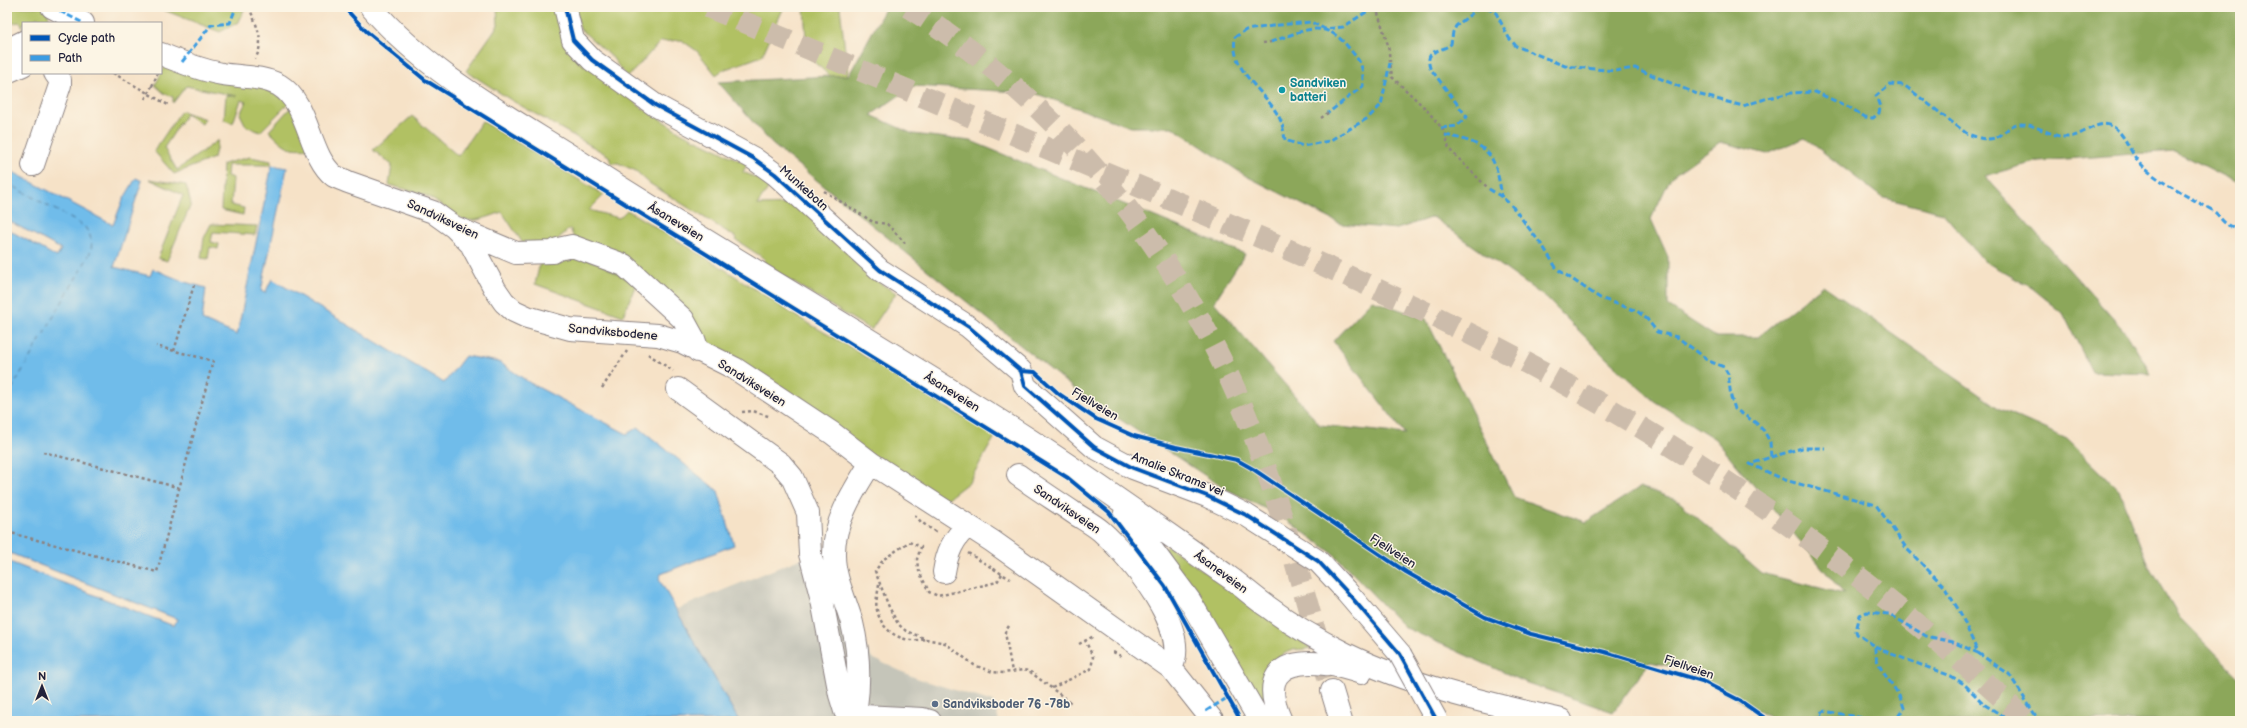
<svg xmlns="http://www.w3.org/2000/svg" width="2247" height="728" viewBox="0 0 2247 728" font-family="'Balsamiq Sans',sans-serif">
  <style>
    .industrial { fill: #c5c5b9 }
    .green { fill: #b1c164; stroke: #6a7250 }
    .forest { fill: #8ca75a; stroke: #57644a; fill-rule: evenodd }
    .water { fill: #70bcea; stroke: #496f92 }
    .lines { fill: none; stroke-linecap: round; stroke-linejoin: round }
    .ferry { stroke: #3d5878; stroke-width: 1; stroke-dasharray: 5 4; stroke-linecap: butt }
    .highway-tunnel { stroke: #ccbcab; stroke-width: 22; stroke-dasharray: 22 11; stroke-linecap: butt }
    .minor-casing { stroke: #8c8281; stroke-width: 24 }
    .highway-casing { stroke: #8c8281; stroke-width: 24 }
    .path { stroke: #8c8281; stroke-width: 2.5; stroke-dasharray: 3 3; stroke-linecap: butt }
    .minor { stroke: #fff; stroke-width: 22 }
    .highway { stroke: #fff; stroke-width: 22 }
    .minor-bridge-casing { stroke: #8c8281; stroke-width: 24; stroke-linecap: butt }
    .path-bridge { stroke: #8c8281; stroke-width: 2.5; stroke-dasharray: 3 3; stroke-linecap: butt }
    .minor-bridge { stroke: #fff; stroke-width: 22 }
    .quiet { stroke: #3c9ce2; stroke-width: 3; stroke-dasharray: 6 3; stroke-linecap: butt }
    .cycleway-casing { stroke: #fcf5e5; stroke-width: 6 }
    .cycleway { stroke: #0057b8; stroke-width: 4 }
    .culture-dot { fill: #0f9aa8; stroke: #fcf5e5; stroke-width: 1.5 }
    .service-dot { fill: #5c6f8a; stroke: #fcf5e5; stroke-width: 1.5 }
    .labels { text-anchor: middle; stroke-width: 3; stroke-linejoin: round; paint-order: stroke }
    .culture-label { font-size: 12px; font-weight: bold; fill: #0d838f; stroke: #fcf5e5; text-anchor: start }
    .street-label { font-size: 12px; fill: #22223b; stroke: #fcf5e5 }
    .service-label { font-size: 12px; font-weight: bold; fill: #4e5e75; stroke: #fcf5e5; text-anchor: start }
  </style>
  <rect width="100%" height="100%" fill="#fcf5e5"/>
  <filter id="ink" filterUnits="userSpaceOnUse"><feTurbulence type="fractalNoise" baseFrequency=".025" numOctaves="2"/><feDisplacementMap in="SourceGraphic" scale="8" xChannelSelector="R" yChannelSelector="G"/><feConvolveMatrix kernelMatrix="1 2 1 2 8 2 1 2 1" color-interpolation-filters="sRGB"/></filter>
  <filter id="wash" filterUnits="userSpaceOnUse"><feTurbulence type="fractalNoise" baseFrequency=".012" numOctaves="4" result="noise"/><feDisplacementMap in="SourceGraphic" scale="16" xChannelSelector="R" yChannelSelector="G"/><feGaussianBlur stdDeviation="0.9" result="paint"/><feColorMatrix in="noise" values="0 0 0 0 0 0 0 0 0 0 0 0 0 0 0 0 0 1.4 0 .05"/><feComposite in="paint" operator="in"/></filter>
  <g filter="url(#wash)">
    <rect width="100%" height="100%" fill="#f6e2c7"/>
    <!-- industrial -->
    <path class="industrial" d="M817,552L872,658L916,678L993,702L999,721H739L677,609Z"/>
    <!-- green -->
    <path class="green" d="M7,7H44L48,13L50,23H42L37,17L33,23H23V29L20,22L7,24Z
      M156,7H245L239,22L220,32Z
      M497,7H559L638,105L682,133L747,164L743,172L771,184L757,205L797,204L848,251L873,279L896,293L871,330L763,264L765,259L736,240L737,238L649,183L636,171L618,163H611L609,156L511,100L466,71L498,25Z
      M575,7H784L762,56L723,70L716,75L697,51L681,40L660,42L627,78L612,57L580,29Z
      M804,7H840L849,85L842,86L807,56Z
      M168,61L256,84L290,102L260,132L246,126L240,114L246,102L241,100L233,123L224,120L226,95L237,96L186,86L173,103V97L165,94L155,85Z
      M292,106L313,148C287,150 287,148 269,131Z
      M181,111L205,119L202,124L186,114L164,148L177,170L218,140L214,158L174,174L154,151Z
      M412,116L458,156L482,121L604,195L589,210L619,218L627,210L718,265L796,316L850,347L931,399L996,435L969,482L943,502L712,351L684,315L578,248L570,228L547,249L526,248L502,212C459,229 464,218 430,198C419,191 402,189 389,185L392,165L373,150Z
      M250,157L271,161V165H228L227,176L233,178L231,205L244,208L243,215L221,210L223,164Z
      M149,179L186,185L191,204L167,261L158,258L183,195Z
      M211,224L257,226L255,235L213,232L211,242L219,244L218,249L210,247L208,259L201,258L204,238Z
      M563,252L598,263L636,284L623,316L535,284L541,259Z
      M1168,546L1311,648C1305,650 1299,649 1293,650C1260,660 1266,694 1269,721L1164,549Z"/>
    <!-- forest -->
    <path class="forest" d="M886,7H2240V184L2175,151L2039,161L1985,176L2127,334L2151,374L2092,372L2063,313L2032,288L1984,261L1943,213L1881,197L1805,138L1767,154L1720,142L1671,177L1651,219L1668,257V306L1716,337H1758L1823,285L2000,409L2067,439L2119,490L2150,568L2179,617L2240,679V721H1776L1684,669L1650,662L1613,712L1527,683L1404,627L1335,555L1282,517L1224,488L1078,392L772,144L718,82L849,75ZM913,86L1034,93L1131,127H1172L1246,176L1341,224L1397,229L1433,217L1546,298L1606,358L1654,401L1715,439L1844,594L1761,573L1677,500L1640,487L1586,522L1514,497L1426,319L1372,300L1333,341L1405,434L1320,425L1214,302L1245,254L971,141L913,134L871,115Z"/>
    <!-- water -->
    <path class="water" d="M272,165L287,168L261,291L265,293L272,279L444,383L465,356L499,362L530,383L627,434L638,427L718,491L734,545L661,574L659,579L739,721H7V561L174,626L177,619L7,552V229L57,257L61,249L7,220V179L11,171L113,225L123,200L136,178L142,181L114,267L150,276L153,269L185,282L206,288L202,320L237,335Z"/>
    <g class="lines">
      <!-- ferry -->
      <path class="ferry" d="M7,397L87,259C94,247 93,237 84,226L13,186"/>
    </g>
  </g>
  <g filter="url(#ink)">
    <g class="lines">
      <!-- highway-tunnel -->
      <path class="highway-tunnel" d="M708,7C846,64 983,122 1121,179C1273,242 1425,306 1569,386C1734,477 1890,592 2027,721
        M908,7C1066,106 1186,260 1253,433C1285,517 1307,605 1332,691"/>
      <defs>
        <path id="minor" d="M52,7L83,23
          M565,7L573,40L592,60L655,105L753,158L775,174L880,270L969,327L1021,371L1025,386L1094,447L1133,468L1207,496L1246,515L1318,561L1347,592L1400,654
          M7,50L23,42
          M161,54C180,62 201,70 222,74C240,77 262,76 279,85C310,104 308,155 334,176C338,178 344,180 348,182L433,212L454,227L516,253L553,252L558,249L572,246L624,265L683,319L694,339L698,351
          M7,72L23,65
          M33,165L60,85V80L55,73
          M454,227L471,244L495,289L504,302L514,311L527,317L570,329L658,335L682,342L734,368L832,433L871,463L992,541L1171,668L1213,721
          M678,389L781,464L792,477L808,513L810,554L822,600L840,695L845,711L856,707
          M871,463C854,490 833,522 834,555C834,578 846,601 852,623C859,651 860,678 856,707L858,713L863,716L923,719L930,721
          M1018,475C1036,488 1055,500 1074,513C1083,519 1093,524 1101,531C1129,556 1192,629 1171,668
          M944,572C947,553 953,538 968,526"/>
        <path id="highway" d="M371,7C429,75 510,117 585,165C731,258 881,345 1027,438C1096,482 1162,530 1229,577C1243,587 1255,598 1268,607C1292,625 1320,641 1346,654C1414,687 1488,703 1561,720
          M1125,513L1190,601L1260,721
          M1332,691L1341,721
          M1281,721C1250,652 1317,657 1361,673"/>
      </defs>
      <!-- minor casing -->
      <use href="#minor" class="minor-casing"/>
      <!-- highway casing -->
      <use href="#highway" class="highway-casing"/>
      <!-- path -->
      <path class="path" d="M249,7C256,25 266,41 255,59
        M1376,7L1388,45L1392,77L1426,109L1445,132L1449,149L1489,189
        M1263,43L1271,42
        M113,73L170,106
        M152,86L158,73
        M1321,118L1328,113
        M824,191L873,222L887,224L906,244
        M7,331L11,333
        M174,351L194,285
        M648,354L673,371
        M602,388L627,351
        M742,412L753,411L771,417
        M43,452L180,488
        M915,515L921,522L937,533
        M7,532L157,572L213,361L156,346
        M968,553L1010,579
        M1002,574L997,582L938,596L929,592L918,569L917,559L921,547L909,542L884,559L875,571L889,607L898,624L906,631L926,639L945,643L974,665L993,672L1004,673L1023,670L1029,671L1071,703
        M879,585C878,593 875,602 877,610C882,633 904,644 925,639
        M1009,626L1005,632L1012,672
        M1079,644L1094,636
        M1113,652L1123,657
        M1052,688L1091,669L1093,657L1085,640"/>
      <!-- minor -->
      <use href="#minor" class="minor"/>
      <!-- highway -->
      <use href="#highway" class="highway"/>
      <defs>
        <path id="minor-bridge" d="M1400,654L1437,721"/>
      </defs>
      <!-- minor-bridge casing -->
      <use href="#minor-bridge" class="minor-bridge-casing"/>
      <!-- path-bridge -->
      <path class="path-bridge" d="M145,99L152,86"/>
      <!-- minor-bridge -->
      <use href="#minor-bridge" class="minor-bridge"/>
      <!-- quiet -->
      <path class="quiet" d="M52,7L83,23
        M1374,7L1343,27L1325,29L1311,22L1279,25L1246,30L1235,37C1230,73 1266,90 1280,119C1283,125 1284,134 1285,140L1303,146L1329,141L1368,118L1381,105L1390,63
        M1487,7L1496,13L1509,38L1516,46L1565,66L1615,71L1635,68L1697,94L1743,106L1768,98L1791,93L1815,92L1849,107L1865,117L1873,118L1879,113L1880,107L1876,96L1890,84L1904,85L1966,133C1977,138 1992,143 2002,134C2009,129 2011,124 2020,124C2035,123 2052,138 2069,137C2082,136 2096,121 2109,125C2125,130 2130,155 2143,167C2164,185 2187,196 2212,210C2217,213 2220,218 2224,222C2229,226 2235,229 2240,232
        M1271,42C1303,31 1324,17 1348,47C1362,64 1363,64 1363,86L1328,113
        M182,62L211,25L230,23L235,10L234,7
        M1441,128L1457,126L1467,117L1430,68C1424,48 1441,53 1451,44L1453,32L1456,26L1480,7
        M1445,135C1490,144 1495,153 1502,197
        M1489,189L1502,197L1512,206L1544,248L1557,269L1600,298L1637,311L1647,319L1657,332L1677,337L1711,362L1724,367L1728,374L1731,397L1735,409L1756,423L1764,431L1770,442L1771,457L1750,464L1785,480L1876,505L1907,549L1943,585L1960,612L1978,653L1953,642L1926,636L1889,614L1867,612L1860,615L1856,631L1857,634L1875,646C1874,671 1897,683 1904,708L1895,721
        M1771,457L1802,448H1825
        M1875,646L1889,653L1951,676L1964,684L1985,705L2011,721
        M1978,653L2009,674L2039,721
        M1206,711L1227,698
        M1822,721L1820,713L1824,711L1880,721"/>
      <defs>
        <path id="cycleway" d="M344,7L366,31L425,80L1068,478L1109,512L1165,586L1241,721
          M565,7L573,40L592,60L655,105L753,158L775,174L880,270L969,327L1021,371
          M1021,371L1035,372L1059,394L1096,419L1134,436L1176,447L1237,460L1253,469L1406,572L1485,617L1531,634L1605,652L1702,681L1739,700L1769,721
          M1021,371L1025,386L1094,447L1133,468L1207,496L1246,515L1318,561L1347,592L1400,654L1437,721"/>
      </defs>
      <!-- cycleway casing -->
      <use href="#cycleway" class="cycleway-casing"/>
      <!-- cycleway -->
      <use href="#cycleway" class="cycleway"/>
    </g>
  </g>
  <!-- markers -->
  <circle class="culture-dot" cx="1282" cy="90" r="4"/>
  <circle class="service-dot" cx="935" cy="704" r="4"/>
  <g class="labels">
    <!-- culture labels -->
    <g class="culture-label">
      <text x="1290" y="87">Sandviken<tspan x="1290" dy="14">batteri</tspan></text>
    </g>
    <!-- street labels -->
    <g class="street-label">
      <text transform="translate(804 188) rotate(42)" y="4">Munkebotn</text>
      <text transform="translate(443 219) rotate(25)" y="4">Sandviksveien</text>
      <text transform="translate(676 222) rotate(31)" y="4">Åsaneveien</text>
      <text transform="translate(613 332) rotate(5)" y="4">Sandviksbodene</text>
      <text transform="translate(752 383) rotate(32)" y="4">Sandviksveien</text>
      <text transform="translate(952 392) rotate(32)" y="4">Åsaneveien</text>
      <text transform="translate(1095 404) rotate(31)" y="4">Fjellveien</text>
      <text transform="translate(1178 474) rotate(22)" y="4">Amalie Skrams vei</text>
      <text transform="translate(1067 509) rotate(34)" y="4">Sandviksveien</text>
      <text transform="translate(1393 551) rotate(33)" y="4">Fjellveien</text>
      <text transform="translate(1221 572) rotate(36)" y="4">Åsaneveien</text>
      <text transform="translate(1689 667) rotate(19)" y="4">Fjellveien</text>
    </g>
    <!-- service labels -->
    <g class="service-label">
      <text x="943" y="708">Sandviksboder 76 -78b</text>
    </g>
  </g>
  <!-- margin -->
  <rect width="2247" height="728" fill="none" stroke="#fcf5e5" stroke-width="24"/>
  <!-- legend -->
  <rect x="22" y="22" width="140" height="52" fill="#fcf5e5" stroke="#a5a1a1"/>
  <rect x="30" y="35" width="20" height="6" fill="#0057b8" stroke="#a5a1a1"/>
  <text x="58" y="42" font-size="12" fill="#22223b">Cycle path</text>
  <rect x="30" y="55" width="20" height="6" fill="#3c9ce2" stroke="#a5a1a1"/>
  <text x="58" y="62" font-size="12" fill="#22223b">Path</text>
  <!-- north arrow -->
  <g transform="translate(42 686)" stroke="#fcf5e5" stroke-width="3" paint-order="stroke">
  <path d="M0-3L7 15L0 10L-7 15Z" fill="#22223b"/>
  <text y="-6" font-size="11" font-weight="bold" text-anchor="middle" fill="#22223b">N</text>
  </g>
</svg>
